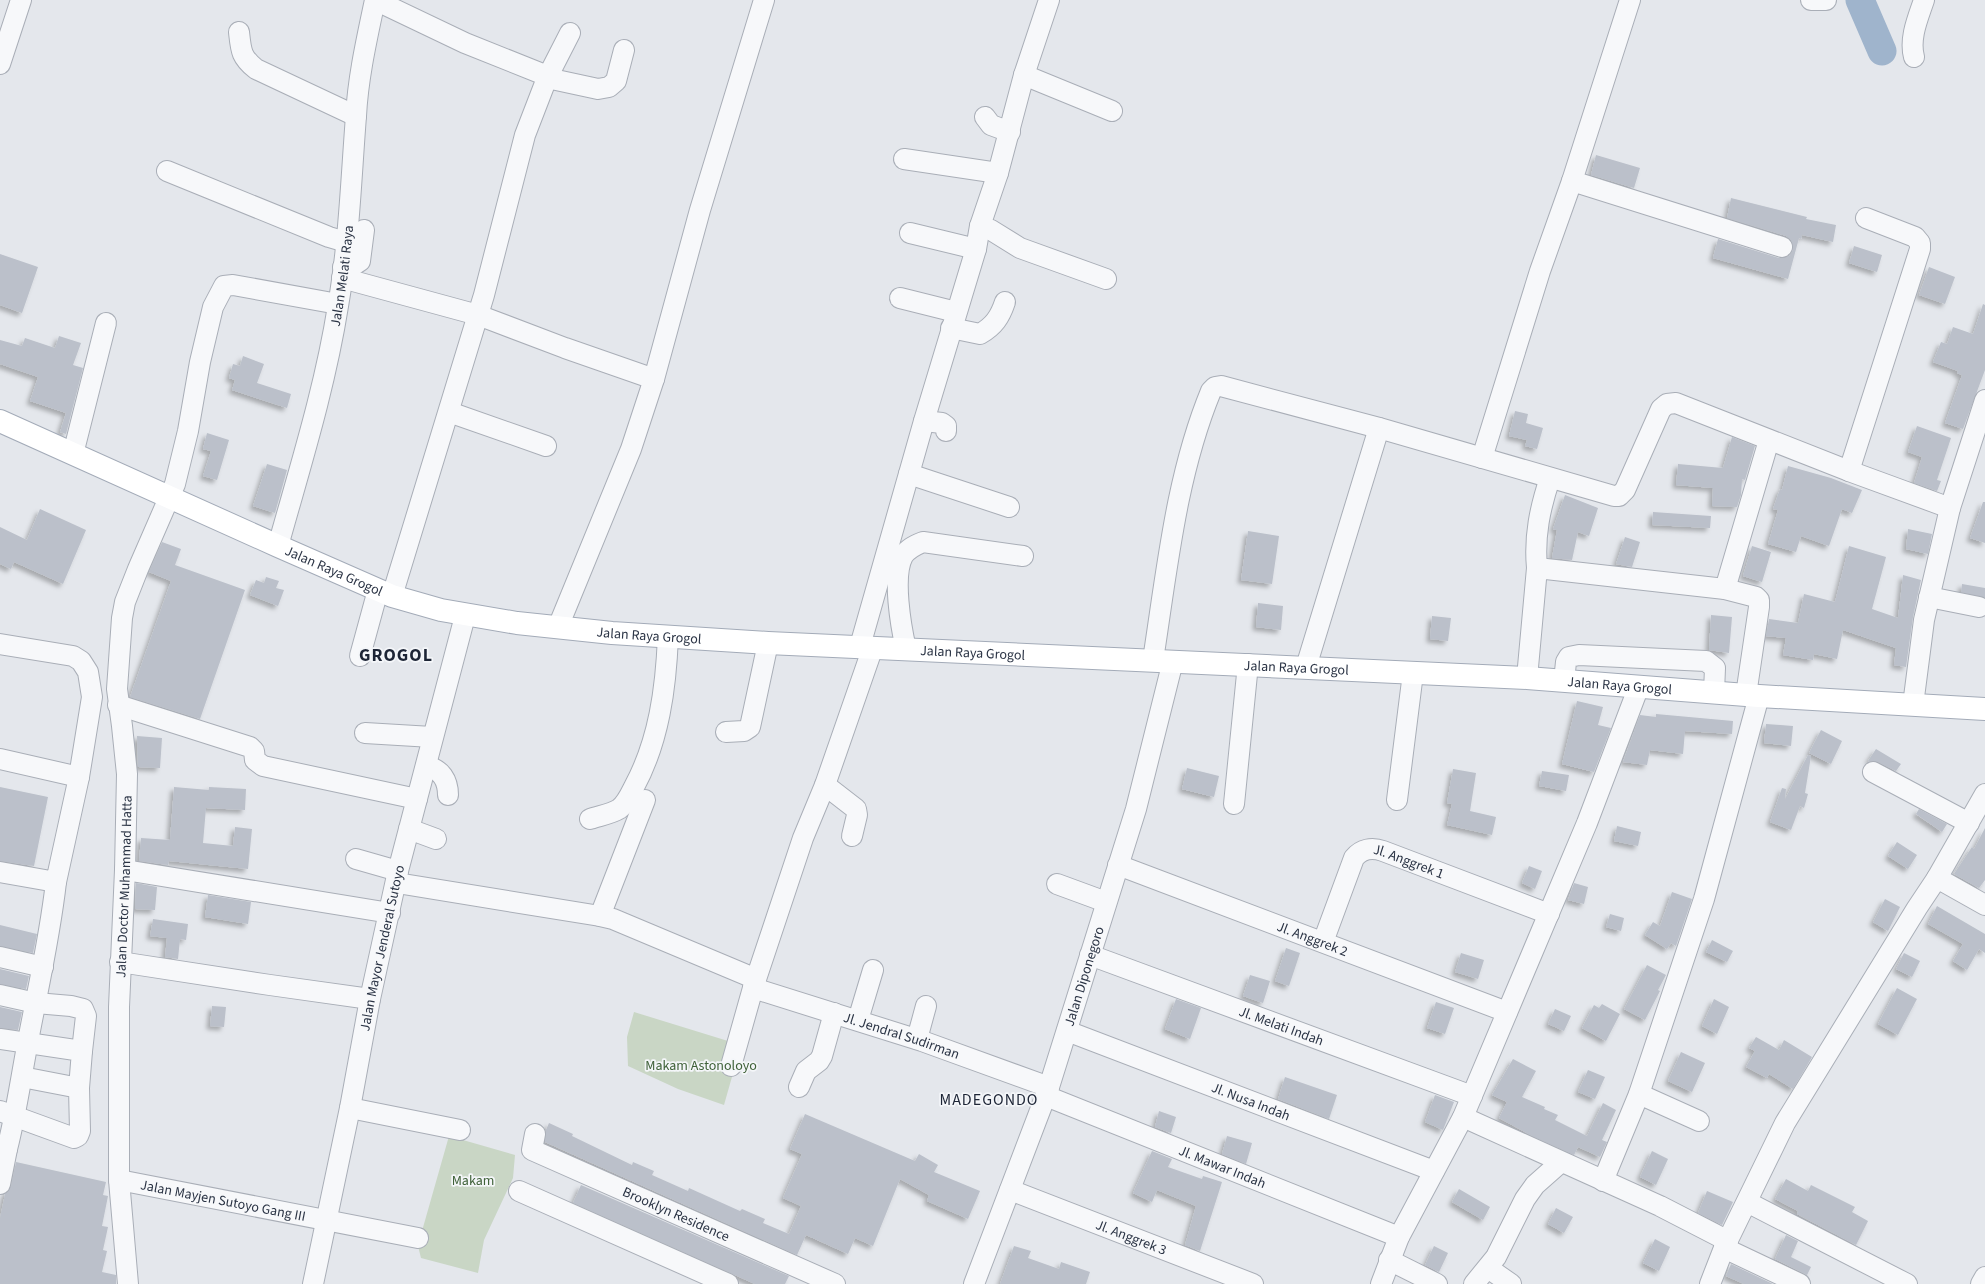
<svg xmlns="http://www.w3.org/2000/svg" width="1985" height="1284" viewBox="0 0 1985 1284" font-family="'Source Sans 3',sans-serif">
  <style>
    .green { fill: #c9d6c5 }
    .lines { fill: none; stroke-linecap: round; stroke-linejoin: round }
    .river { stroke: #9fb4cc; stroke-width: 29 }
    .building { fill: #bbc0ca; filter: url(#shadow) }
    .minor-casing { stroke: #a9aeb7; stroke-width: 22 }
    .major-casing { stroke: #a3abb8; stroke-width: 24 }
    .minor { stroke: #f7f8fa; stroke-width: 20 }
    .major { stroke: #fff; stroke-width: 22 }
    .labels { text-anchor: middle; stroke-width: 3.5; stroke-linejoin: round; paint-order: stroke }
    .street-label { font-size: 14px; fill: #2b3445; stroke: #f4f6f9 }
    .park-label { font-size: 14px; fill: #3f6138; stroke: #f4f6f9 }
    .quarter-label { font-size: 16px; letter-spacing: 1px; fill: #1d2536; stroke: #f4f6f9 }
    .district-label { font-size: 18px; font-weight: bold; letter-spacing: 1px; fill: #1d2536; stroke: #f4f6f9 }
  </style>
  <defs>
    <filter id="shadow"><feDropShadow dx="-3.5" dy="3.5" stdDeviation="2" flood-color="#0004"/></filter>
  </defs>
  <rect width="100%" height="100%" fill="#e4e7ec"/>
  <!-- green -->
  <path class="green" d="M634,1012L741,1045L724,1105L678,1089L628,1066L627,1037Z
    M449,1136L515,1155L513,1178L484,1240L478,1273L421,1258L417,1242L422,1231Z"/>
  <g class="lines">
    <!-- river -->
    <path class="river" d="M1860,0L1882,51"/>
  </g>
  <!-- building -->
  <path class="building" d="M1596,155L1640,168L1634,188L1591,175Z
    M1731,198L1807,217L1806,219L1836,225L1833,242L1802,235L1801,239L1799,238L1788,279L1713,258L1718,239L1779,258L1789,256L1793,250L1791,240L1786,236L1727,218Z
    M1854,246L1882,255L1877,272L1849,263Z
    M0,254L38,267L22,313L0,305Z
    M1929,267L1955,277L1945,304L1919,295Z
    M1983,304L1985,305V370L1963,429L1945,423L1962,375L1957,373L1958,371L1933,362L1941,342L1947,344L1953,327L1973,334Z
    M59,336L81,343L73,365L83,368L66,434L60,432L66,413L30,401L38,377L0,364V340L22,346L25,338L55,348Z
    M243,356L264,364L257,383L291,394L287,408L232,390L235,380L229,378L233,364L240,366Z
    M1515,411L1528,414L1526,423L1543,428L1537,449L1525,446L1527,440L1509,436Z
    M1917,426L1951,438L1937,480L1941,481L1937,491L1914,483L1922,457L1908,452Z
    M207,433L229,440L217,480L203,476L211,451L203,449Z
    M1732,437L1755,446L1745,480L1742,479L1741,495L1737,507L1712,506L1713,488L1676,485L1678,464L1723,468Z
    M267,464L287,470L275,513L253,506Z
    M1788,466L1831,478L1862,490L1852,513L1842,509L1829,546L1801,536L1796,552L1768,544L1778,510L1773,509L1780,489L1782,490Z
    M1565,495L1598,508L1589,536L1578,532L1572,560L1552,558L1557,530L1553,529Z
    M1983,502H1985V543L1970,538Z
    M40,509L86,530L63,584L14,562L11,569L0,564V527L27,540Z
    M1653,512L1711,516L1710,528L1652,525Z
    M1908,529L1932,534L1928,554L1906,549Z
    M1248,531L1279,536L1272,584L1241,580Z
    M1625,537L1640,542L1632,567L1616,564Z
    M162,542L181,549L175,565L245,590L200,719L130,697L171,581L149,572Z
    M1752,546L1771,552L1762,582L1743,576Z
    M1849,546L1886,557L1872,609L1898,618L1903,575L1921,580L1913,617L1906,667L1894,665L1896,648L1843,630L1837,659L1814,654L1813,660L1783,655L1786,638L1766,636L1769,619L1798,623L1804,594L1835,602Z
    M266,577L279,581L276,588L284,590L278,606L250,595L256,580L264,583Z
    M1962,584L1985,588V598L1961,592Z
    M1258,603L1283,606L1281,630L1256,627Z
    M1711,615L1732,617L1729,653L1709,650Z
    M1432,616L1451,618L1448,641L1430,639Z
    M1577,701L1603,707L1598,725L1611,728L1594,772L1562,764Z
    M1656,714L1733,721L1732,734L1685,731L1683,754L1650,750L1647,765L1623,762L1640,715L1656,717Z
    M1766,724L1793,726L1791,746L1764,743Z
    M1821,730L1842,741L1831,764L1809,753Z
    M137,736L162,738L160,768L138,767Z
    M1876,749L1901,764L1896,771L1878,762L1868,761Z
    M1808,755L1811,756L1805,793L1808,794L1804,808L1800,806L1791,830L1770,822L1782,788L1786,789L1785,799Z
    M1187,768L1219,776L1214,797L1182,789Z
    M1453,769L1476,773L1470,811L1496,817L1492,835L1447,825L1452,804L1447,803Z
    M1542,771L1569,775L1566,791L1539,786Z
    M0,787L48,797L34,866L0,861Z
    M174,787L209,790V787L246,789L245,810L206,808L203,843L233,846L235,827L252,829L248,869L169,861L168,865L139,861L141,838L170,840Z
    M1919,809L1947,824L1942,832L1916,814Z
    M1617,826L1641,832L1638,846L1614,841Z
    M1985,828V880L1979,888L1954,874L1972,847L1974,849Z
    M1897,842L1917,855L1908,869L1888,856Z
    M1529,866L1542,871L1535,889L1522,883Z
    M136,883L157,887L155,910L135,909Z
    M1574,883L1588,887L1584,904L1568,900Z
    M1672,892L1692,899L1676,946L1671,943L1667,949L1645,935L1653,922L1660,926Z
    M208,895L251,902L248,924L205,917Z
    M1885,899L1900,907L1888,931L1873,922Z
    M1937,906L1985,934V953L1979,949L1967,970L1953,961L1963,944L1928,924Z
    M1610,914L1624,918L1621,931L1606,927Z
    M153,919L188,924L186,940L180,939L178,959L165,957L167,938L150,936Z
    M0,925L37,934L33,953L0,946Z
    M1712,940L1733,951L1727,962L1706,952Z
    M1286,948L1300,953L1289,986L1275,981Z
    M1461,953L1484,960L1478,979L1455,972Z
    M1904,953L1920,961L1912,977L1896,969Z
    M1647,965L1666,975L1658,990L1660,991L1645,1020L1624,1009Z
    M0,969L29,976L26,989L0,984Z
    M1250,975L1270,981L1263,1003L1243,996Z
    M1897,988L1917,999L1898,1035L1878,1024Z
    M1176,999L1201,1008L1190,1039L1165,1029Z
    M1714,999L1729,1007L1717,1034L1702,1026Z
    M1436,1002L1454,1008L1445,1034L1427,1028Z
    M1602,1004L1620,1014L1606,1041L1582,1028L1594,1005L1599,1008Z
    M212,1006L226,1007L224,1027L210,1026Z
    M0,1007L22,1012L18,1030L0,1028Z
    M1555,1009L1571,1016L1564,1031L1548,1024Z
    M1756,1037L1779,1050L1784,1040L1812,1057L1793,1089L1769,1074L1767,1078L1746,1067L1755,1051L1749,1048Z
    M1681,1052L1705,1063L1692,1092L1668,1081Z
    M1513,1059L1536,1071L1522,1097L1545,1107L1544,1109L1558,1115L1555,1120L1587,1136L1603,1103L1616,1110L1602,1140L1607,1142L1600,1157L1578,1147L1574,1155L1534,1137L1499,1118L1507,1102L1492,1095Z
    M1588,1070L1605,1077L1595,1099L1578,1092Z
    M1285,1077L1337,1095L1329,1119L1278,1099Z
    M1435,1095L1454,1102L1443,1130L1425,1122Z
    M1159,1111L1176,1117L1171,1133L1155,1127Z
    M805,1114L915,1161L919,1154L938,1165L934,1172L980,1191L968,1219L927,1201L929,1195L900,1179L873,1246L855,1238L848,1254L806,1235L797,1255L545,1142L546,1130L549,1123L573,1134L572,1136L632,1165L633,1162L654,1171L652,1175L688,1191L689,1188L740,1211L742,1209L765,1219L763,1223L789,1234L801,1206L783,1198L802,1154L790,1149Z
    M1227,1136L1252,1143L1246,1164L1222,1154Z
    M1152,1151L1172,1159L1168,1167L1202,1179L1203,1176L1222,1182L1200,1251L1185,1245L1196,1206L1157,1190L1152,1202L1133,1193Z
    M1652,1151L1668,1159L1656,1185L1640,1177Z
    M16,1162L106,1182L103,1195L108,1196L102,1226L108,1227L103,1250L107,1251L102,1272L116,1275V1284H0V1218L5,1194L11,1186Z
    M1786,1179L1808,1191L1811,1185L1855,1207L1852,1212L1868,1221L1856,1245L1797,1214L1798,1211L1775,1199Z
    M581,1185L789,1276L785,1284H755L573,1203Z
    M1459,1189L1490,1207L1483,1220L1452,1202Z
    M1707,1191L1733,1202L1722,1225L1698,1213Z
    M1556,1208L1573,1217L1564,1233L1548,1224Z
    M1786,1235L1798,1241L1791,1257L1811,1267L1807,1275L1775,1259Z
    M1655,1239L1670,1247L1659,1271L1643,1263Z
    M1014,1246L1031,1251L1028,1258L1059,1269L1061,1262L1090,1272L1086,1284H1000Z
    M1434,1246L1448,1253L1439,1272L1425,1265Z
    M1731,1264L1773,1284H1744L1726,1276Z"/>
  <g class="lines">
    <defs>
      <g id="minor">
        <path d="M375,0L465,43L540,73L547,78L598,89L609,87L616,81L624,50"/>
        <path d="M1811,0H1826"/>
        <path d="M239,32C241,51 241,57 256,69L356,116"/>
        <path d="M1914,57C1909,38 1918,18 1924,0"/>
        <path d="M0,64L21,0"/>
        <path d="M1024,75L1112,111"/>
        <path d="M985,117L991,125L1010,132"/>
        <path d="M904,159L998,173"/>
        <path d="M167,171L329,237L346,242"/>
        <path d="M1572,181L1782,247"/>
        <path d="M980,226L991,230L1020,248L1106,279"/>
        <path d="M910,233L976,249"/>
        <path d="M343,267L354,265L360,261L364,230"/>
        <path d="M342,278L478,315L565,348L654,379"/>
        <path d="M900,298L956,312"/>
        <path d="M951,328L980,334C994,326 1000,317 1005,302"/>
        <path d="M449,412L546,446"/>
        <path d="M924,421L942,423L946,426V431"/>
        <path d="M73,454L106,323"/>
        <path d="M1482,458L1540,271L1572,181L1630,0"/>
        <path d="M1849,471L1920,249V243L1915,237L1866,218"/>
        <path d="M909,474L1009,507"/>
        <path id="s1" d="M278,546C300,467 325,388 338,306C349,243 351,180 356,116C358,77 367,38 375,0"/>
        <path d="M1537,568C1534,536 1540,508 1550,478"/>
        <path d="M1725,589L1769,440"/>
        <path d="M392,596L484,295L525,135L547,78L570,33"/>
        <path d="M1929,597L1979,607"/>
        <path d="M558,627L631,449L654,379L700,210L764,0"/>
        <path d="M0,644L73,656L81,661L88,672L92,697L79,777L56,882L0,872"/>
        <path d="M860,646L924,421L976,249L980,226L998,173L1024,75L1049,0"/>
        <path d="M906,649C901,627 892,576 903,556C908,548 916,545 923,542L1023,556"/>
        <path d="M360,656L378,590"/>
        <path d="M1153,660C1167,570 1176,476 1211,391L1215,387L1221,386L1379,428L1614,496H1619L1625,490L1661,409L1667,404L1676,403L1849,471L1950,508"/>
        <path d="M1306,667L1379,428"/>
        <path d="M1527,678L1537,568L1546,569L1725,589L1756,597L1759,600V607L1746,695"/>
        <path d="M1564,681L1566,662L1569,657L1579,655L1706,661L1715,668L1714,692"/>
        <path d="M118,705L250,747L254,751L255,760L263,766L417,799"/>
        <path d="M1913,705L1924,620L1950,508L1985,400"/>
        <path d="M726,732L744,731L750,727L768,643"/>
        <path d="M365,733L432,737"/>
        <path d="M0,759L79,777"/>
        <path d="M426,766C441,769 448,780 448,795"/>
        <path d="M1873,772L1969,823"/>
        <path d="M825,785L856,809L857,815L852,836"/>
        <path d="M1397,800L1413,673"/>
        <path d="M1234,804L1248,664"/>
        <path d="M590,819C598,816 611,814 619,809C626,804 630,795 634,787C659,741 666,688 668,636"/>
        <path d="M409,829L436,839"/>
        <path d="M356,859L398,871"/>
        <path id="s2" d="M1118,865L1507,1012"/>
        <path d="M125,870L390,913"/>
        <path d="M1937,878L1985,905"/>
        <path d="M397,883L600,916L613,919L756,979"/>
        <path d="M1057,884L1106,902"/>
        <path d="M600,916L645,800"/>
        <path id="s3" d="M1323,942L1354,858C1361,849 1372,847 1383,851L1549,914"/>
        <path id="s4" d="M1090,955L1472,1096"/>
        <path d="M0,957L43,967"/>
        <path d="M120,962L270,985L370,999"/>
        <path id="s5" d="M753,988L922,1041L1049,1087"/>
        <path d="M0,995L36,1003L71,1006L83,1009L86,1016L82,1051"/>
        <path d="M858,1020L873,970"/>
        <path id="s6" d="M1067,1031L1434,1171"/>
        <path d="M0,1039L82,1051L79,1088"/>
        <path d="M917,1039L926,1006"/>
        <path d="M731,1066L753,988L803,838L825,785L873,647"/>
        <path d="M799,1087L806,1071L819,1061L822,1056L834,1013"/>
        <path d="M1639,1094L1699,1121"/>
        <path id="s7" d="M1046,1096L1399,1237"/>
        <path d="M350,1108L460,1130"/>
        <path d="M0,1111L74,1138L78,1136L80,1131L79,1088L22,1077"/>
        <path d="M1463,1117L1660,1206L1728,1241"/>
        <path id="s8" d="M535,1134L532,1150L835,1284"/>
        <path d="M0,1146L7,1149L0,1184"/>
        <path d="M7,1149C16,1114 21,1078 28,1041C38,988 50,936 56,882"/>
        <path id="s9" d="M119,1180L418,1238"/>
        <path d="M1603,1181L1639,1094L1704,899L1759,696"/>
        <path id="s10" d="M1010,1190L1253,1284"/>
        <path d="M519,1191L728,1284"/>
        <path d="M1747,1202L1907,1284"/>
        <path d="M1724,1248L1800,1284"/>
        <path d="M1389,1260L1437,1284"/>
        <path d="M1488,1268L1511,1284"/>
        <path id="s11" d="M128,1284L119,1180V1007L125,870L127,774L122,726L117,689L122,618L125,602L138,569L175,484L188,431L200,362L213,307L224,286L233,285L338,304"/>
        <path id="s12" d="M313,1284L350,1108L370,999L398,871L465,616"/>
        <path id="s13" d="M974,1284L1049,1087L1136,809L1173,661"/>
        <path d="M1381,1284L1399,1237L1463,1117L1587,823L1639,686"/>
        <path d="M1474,1284L1496,1257L1525,1199L1535,1185L1561,1162"/>
        <path d="M1710,1284L1724,1248L1785,1123L1917,908L1937,878L1985,794"/>
        <path d="M1981,1284L1985,1277"/>
      </g>
      <g id="major">
        <path id="s14" d="M0,421L278,546L392,596L441,610L517,623L612,633L768,643L1527,678L1759,696L1985,709"/>
      </g>
    </defs>
    <!-- minor casing -->
    <use href="#minor" class="minor-casing"/>
    <!-- major casing -->
    <use href="#major" class="major-casing"/>
    <!-- minor -->
    <use href="#minor" class="minor"/>
    <!-- major -->
    <use href="#major" class="major"/>
  </g>
  <g class="labels">
    <!-- street labels -->
    <g class="street-label">
      <text dy="5" stroke="none"><textPath href="#s1" startOffset="278">Jalan Melati Raya</textPath></text>
      <text dy="5" stroke="none"><textPath href="#s14" startOffset="366">Jalan Raya Grogol</textPath></text>
      <text dy="5" stroke="none"><textPath href="#s14" startOffset="690">Jalan Raya Grogol</textPath></text>
      <text dy="5" stroke="none"><textPath href="#s14" startOffset="1014">Jalan Raya Grogol</textPath></text>
      <text dy="5" stroke="none"><textPath href="#s14" startOffset="1338">Jalan Raya Grogol</textPath></text>
      <text dy="5" stroke="none"><textPath href="#s14" startOffset="1662">Jalan Raya Grogol</textPath></text>
      <text dy="5" stroke="none"><textPath href="#s3" startOffset="149">Jl. Anggrek 1</textPath></text>
      <text dy="5" stroke="none"><textPath href="#s11" startOffset="398">Jalan Doctor Muhammad Hatta</textPath></text>
      <text dy="5" stroke="none"><textPath href="#s2" startOffset="208">Jl. Anggrek 2</textPath></text>
      <text dy="5" stroke="none"><textPath href="#s12" startOffset="343">Jalan Mayor Jenderal Sutoyo</textPath></text>
      <text dy="5" stroke="none"><textPath href="#s13" startOffset="327">Jalan Diponegoro</textPath></text>
      <text dy="5" stroke="none"><textPath href="#s4" startOffset="204">Jl. Melati Indah</textPath></text>
      <text dy="5" stroke="none"><textPath href="#s5" startOffset="156">Jl. Jendral Sudirman</textPath></text>
      <text dy="5" stroke="none"><textPath href="#s6" startOffset="197">Jl. Nusa Indah</textPath></text>
      <text dy="5" stroke="none"><textPath href="#s7" startOffset="190">Jl. Mawar Indah</textPath></text>
      <text dy="5" stroke="none"><textPath href="#s9" startOffset="106">Jalan Mayjen Sutoyo Gang III</textPath></text>
      <text dy="5" stroke="none"><textPath href="#s8" startOffset="174">Brooklyn Residence</textPath></text>
      <text dy="5" stroke="none"><textPath href="#s10" startOffset="130">Jl. Anggrek 3</textPath></text>
    </g>
    <!-- park labels -->
    <g class="park-label">
      <text x="701" y="1070">Makam Astonoloyo</text>
      <text x="473" y="1185">Makam</text>
    </g>
    <!-- quarter labels -->
    <g class="quarter-label">
      <text x="989" y="1105">MADEGONDO</text>
    </g>
    <!-- district labels -->
    <g class="district-label">
      <text x="396" y="661">GROGOL</text>
    </g>
  </g>
</svg>
